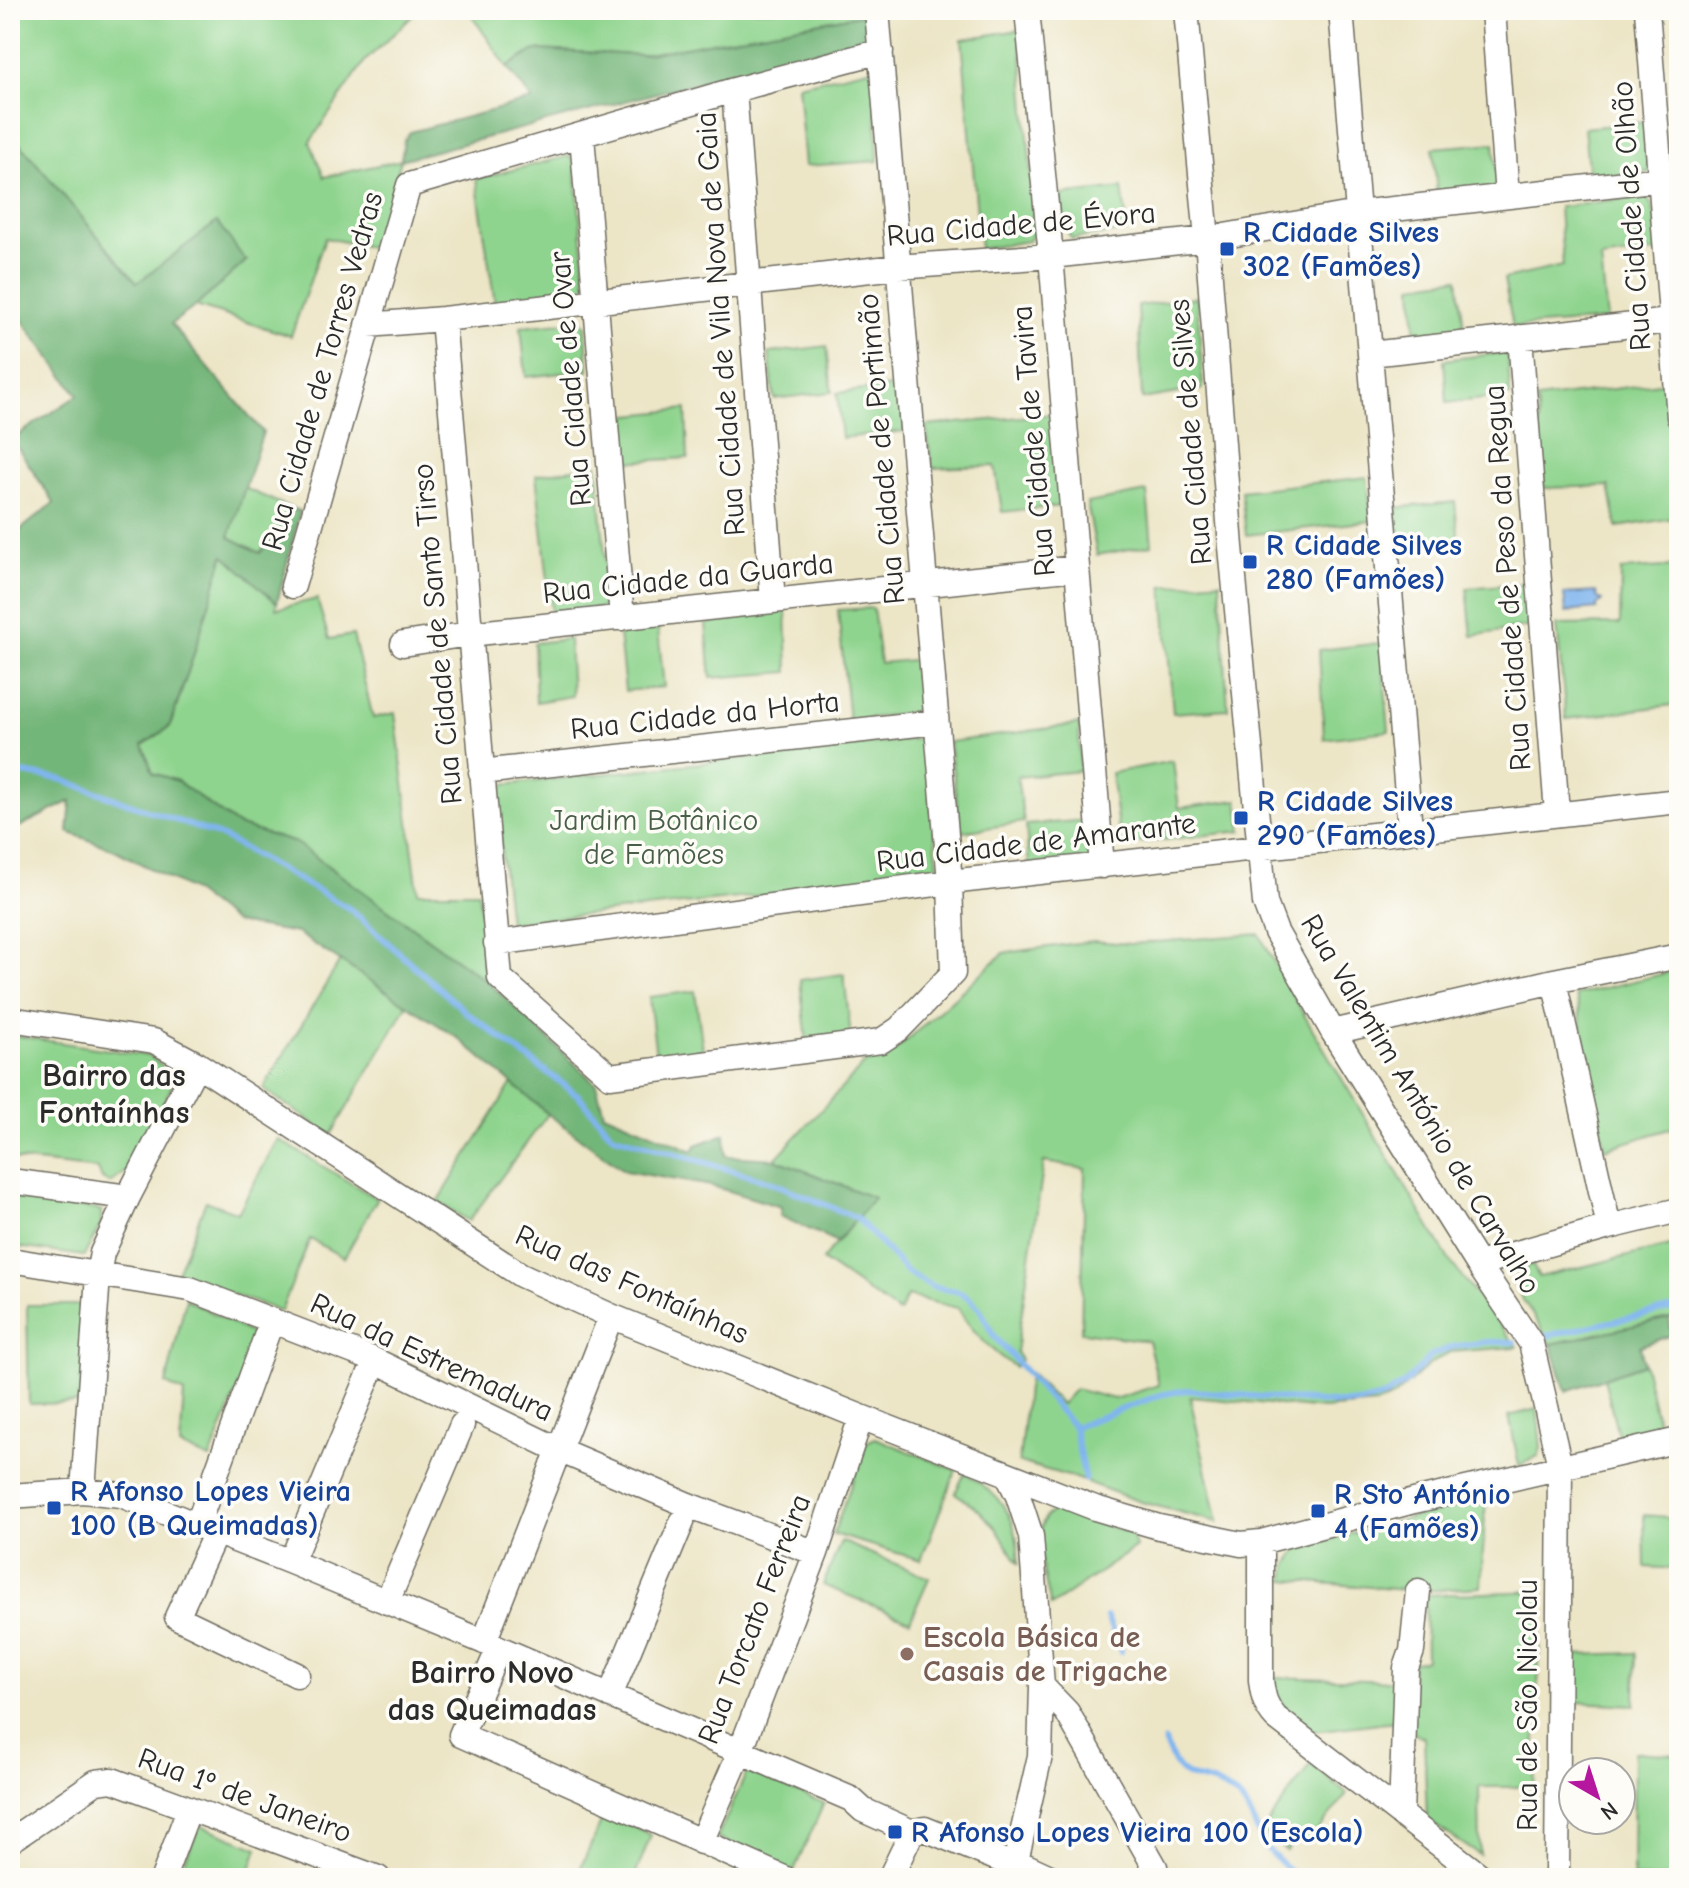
<svg xmlns="http://www.w3.org/2000/svg" width="1689" height="1888" viewBox="0 0 1689 1888" font-family="'Comic Neue',sans-serif">
  <style>
    .green { fill: #8fd48e; stroke: #5d805c; stroke-width: 2 }
    .forest { fill: #73b679; stroke: #4f7052; stroke-width: 2 }
    .water { fill: #80b5ee; stroke: #56708c; stroke-width: 2 }
    .lines { fill: none; stroke-linecap: round; stroke-linejoin: round }
    .stream { stroke: #80b5ee; stroke-width: 6 }
    .minor-casing { stroke: #6f6c61; stroke-width: 27 }
    .minor { stroke: #fff; stroke-width: 24 }
    .transit-dot { fill: #1a4fb4; stroke: #fdfcf7; stroke-width: 3 }
    .education-dot { fill: #8d6e63; stroke: #fdfcf7; stroke-width: 3 }
    .labels { text-anchor: middle; stroke-width: 7; stroke-linejoin: round; paint-order: stroke }
    .street-label { font-size: 30px; fill: #2b2b2b; stroke: #fdfcf7 }
    .transit-label { font-size: 30px; font-weight: bold; fill: #164399; stroke: #fdfcf7; text-anchor: start }
    .park-label { font-size: 30px; fill: #495e49; stroke: #fdfcf7 }
    .education-label { font-size: 30px; font-weight: bold; fill: #785e54; stroke: #fdfcf7; text-anchor: start }
    .neighbourhood-label { font-size: 32px; font-weight: bold; fill: #2b2b2b; stroke: #fdfcf7 }
  </style>
  <rect width="100%" height="100%" fill="#fdfcf7"/>
  <filter id="ink" filterUnits="userSpaceOnUse"><feTurbulence type="fractalNoise" baseFrequency=".0125" numOctaves="2"/><feDisplacementMap in="SourceGraphic" scale="16" xChannelSelector="R" yChannelSelector="G"/><feConvolveMatrix kernelMatrix="1 2 1 2 8 2 1 2 1" color-interpolation-filters="sRGB"/></filter>
  <filter id="wash" filterUnits="userSpaceOnUse"><feTurbulence type="fractalNoise" baseFrequency=".006" numOctaves="4" result="noise"/><feDisplacementMap in="SourceGraphic" scale="32" xChannelSelector="R" yChannelSelector="G"/><feGaussianBlur stdDeviation="1.8" result="paint"/><feColorMatrix in="noise" values="0 0 0 0 0 0 0 0 0 0 0 0 0 0 0 0 0 1.4 0 .05"/><feComposite in="paint" operator="in"/></filter>
  <g filter="url(#wash)">
    <rect width="100%" height="100%" fill="#ece5c6"/>
    <!-- green -->
    <path class="green" d="M10,10H419L365,61L310,142L324,177L401,160L376,248L325,238L291,336L196,306L246,261L137,283L10,132Z
      M468,10H862L865,14L642,55L535,50L507,67Z
      M1020,30L1035,232L1028,241L980,249L962,39Z
      M869,69L875,74L878,161L805,166L798,85Z
      M1679,120V170H1676L1671,121Z
      M1644,122L1649,172L1589,178L1584,128Z
      M1494,143L1498,189L1437,195L1433,148Z
      M569,156L575,163L586,285L576,293L495,304L476,179Z
      M1122,188L1128,231L1072,239L1064,227L1061,195Z
      M1645,196C1658,208 1657,234 1660,251L1601,259L1607,320L1513,327L1504,279L1563,266L1559,207Z
      M1458,278L1465,336L1416,342L1413,285Z
      M1197,297L1203,389L1142,399L1138,306Z
      M582,321L586,326L588,370L526,377L521,327Z
      M827,346L832,392L774,399L769,353Z
      M1501,353L1508,356L1510,396L1447,403L1444,360Z
      M1667,382L1675,518L1617,527L1609,486L1544,488L1537,399Z
      M901,386L905,431L842,438L837,393Z
      M686,409L688,458L622,462L621,416Z
      M1052,414L1061,506L1002,512L995,466L932,468L926,426Z
      M597,465L609,602L605,607L552,616L536,475Z
      M1367,477L1372,521L1246,535L1241,491Z
      M244,488L293,509L260,553L229,537Z
      M1147,492L1152,545L1097,555L1087,503Z
      M1455,502L1459,544L1397,548L1393,508Z
      M224,554L277,603L276,609L317,599L329,639L353,635L373,718L395,713L418,892H478L490,984L296,843L237,825L177,781L153,773L143,745L170,727L192,660Z
      M1679,566V704L1566,719L1557,625L1620,624L1621,570Z
      M1220,581L1228,709L1173,713L1163,586Z
      M1529,583L1531,626L1472,636L1467,588Z
      M873,608L880,663L922,659L926,710L849,721L838,610Z
      M786,610L788,672L711,678L706,624Z
      M658,629L664,687L625,691L619,634Z
      M569,639L572,696L536,702L534,643Z
      M1381,643L1389,731L1324,739L1319,650Z
      M1079,724L1080,771L1017,777L1024,822L961,832L949,742Z
      M924,738L939,876L509,923L494,786Z
      M1173,761L1179,808L1238,800L1242,831L1120,845L1111,773Z
      M1088,820L1091,863L1029,868L1026,825Z
      M1259,934L1297,1003L1449,1260L1517,1347L1450,1352L1430,1364L1393,1397L1376,1404L1324,1409L1190,1397L1218,1522L1141,1502L1075,1478L1019,1462L1027,1388L1030,1373L1061,1404L1075,1389L1114,1399L1159,1385L1148,1341L1081,1332L1085,1169L1044,1162L1016,1352L1021,1360L1015,1367C993,1353 971,1331 958,1308L907,1296L899,1313L822,1260L873,1198L775,1159L865,1063L894,1052L1004,953L1093,941L1130,944Z
      M340,961L407,1005L331,1135L263,1089Z
      M1679,970V1126L1605,1149L1576,995Z
      M844,974L851,1037L807,1042L800,980Z
      M695,991L703,1050L656,1056L649,997Z
      M10,1035L149,1056C160,1063 173,1073 171,1088L127,1171L110,1183L102,1179L98,1169L10,1159Z
      M512,1083L548,1114L469,1221L438,1202Z
      M278,1139L377,1199L344,1258L310,1239L281,1311L176,1275L206,1201L238,1213Z
      M10,1197L101,1210V1224L84,1256L10,1246Z
      M1679,1244V1316L1551,1344L1515,1287V1278L1523,1269L1532,1264L1539,1277Z
      M186,1299L258,1337L210,1459L180,1446L184,1393L166,1384Z
      M27,1305H88L83,1403L29,1404Z
      M1644,1364L1659,1429L1619,1439L1604,1378Z
      M1537,1409L1541,1448L1538,1456L1519,1466L1509,1416Z
      M875,1438L956,1470L921,1560L833,1534L867,1442Z
      M965,1473C987,1487 1009,1504 1015,1531C1018,1542 1018,1554 1019,1564L996,1528L978,1509L955,1493Z
      M1486,1497L1481,1587L1418,1591L1285,1580L1287,1566L1299,1548L1457,1505L1482,1501Z
      M1060,1510L1132,1534L1136,1547L1051,1606C1047,1586 1030,1531 1048,1515C1050,1513 1056,1511 1060,1510Z
      M1644,1515L1679,1518V1569L1645,1567Z
      M841,1541L929,1578L910,1621L823,1585Z
      M1542,1591L1534,1787H1479L1480,1855L1427,1820L1424,1737L1410,1732L1413,1662L1426,1660L1425,1595Z
      M1636,1653L1635,1705L1575,1702L1574,1655Z
      M1274,1677L1396,1681L1395,1721L1314,1731L1283,1705L1272,1693Z
      M1634,1752L1679,1755V1878H1633Z
      M1311,1764L1347,1794L1307,1844L1296,1839L1286,1851L1262,1831Z
      M747,1772L824,1803L793,1873L717,1838Z
      M605,1813L651,1835L634,1878H576Z
      M200,1825L258,1848L248,1878H216L182,1867Z"/>
    <!-- forest -->
    <path class="forest" d="M865,14L870,37L401,160L404,141L410,132L532,100L507,67L535,50L642,55Z
      M10,132L137,283L217,222L246,261L196,306L171,324L263,432L229,537L260,553L293,509L300,511L277,603L224,555L192,660L169,727L143,745L153,773L177,781L237,825L296,843L490,984L596,1084L604,1113L693,1151L696,1145L725,1134L726,1156L775,1159L874,1198L837,1242L780,1216L781,1207L712,1186L625,1171L548,1114L458,1038L297,933L235,923L191,890L115,850L68,832L71,801L13,830L10,829V538L54,503L12,439L78,395L10,304Z
      M1669,1318L1672,1335L1640,1346L1644,1364L1566,1391L1551,1344Z"/>
    <!-- water -->
    <path class="water" d="M1596,592L1597,597L1602,601L1597,606V609L1566,612L1564,594Z"/>
    <g class="lines">
      <!-- stream -->
      <path class="stream" d="M10,771L60,779L223,837L350,909L467,1013L579,1096L612,1135L771,1182L857,1218L907,1272L933,1287L956,1291L968,1297L980,1309L994,1336L1074,1427L1085,1480
        M1546,1336L1679,1307
        M1074,1427L1160,1395L1185,1390L1332,1403H1359L1385,1396L1405,1383L1432,1355L1451,1347L1486,1342H1514
        M1107,1617L1121,1652
        M1165,1742C1182,1794 1203,1769 1235,1795C1252,1808 1254,1831 1267,1848C1275,1859 1288,1869 1299,1878"/>
    </g>
  </g>
  <g filter="url(#ink)">
    <g class="lines">
      <defs>
        <path id="minor" d="M1027,10L1051,256L1102,866
          M1186,10L1207,239L1231,547L1265,903L1276,932L1333,1032L1478,1264L1531,1343L1560,1466L1557,1878
          M1341,10L1410,829
          M1493,10L1507,196
          M1647,10L1679,417
          M734,90L773,601
          M582,136L622,618
          M443,319L500,978L610,1076L881,1041L899,1029L953,973L950,882L877,10
          M368,325L443,319L897,267L1051,256L1207,239L1358,213L1679,177
          M1520,337L1557,813
          M1370,354L1679,320
          M293,586L409,185L734,90L881,51
          M403,644L469,634L1076,568
          M481,772L936,722
          M496,943L950,882L1679,801
          M1554,981L1609,1227
          M10,1019L154,1041L197,1064L521,1275L611,1316L861,1417L1095,1508L1159,1527L1241,1544L1261,1542L1414,1501L1679,1440
          M1333,1032L1554,981L1679,956
          M10,1181L128,1197
          M10,1260L190,1289L372,1359L559,1450L688,1505L816,1553
          M1478,1264L1609,1227L1679,1210
          M272,1320L201,1515L212,1536V1541L177,1617L297,1675
          M1007,1474L1018,1496L1031,1536L1042,1686L1040,1756L1012,1878
          M83,1491L98,1275L102,1253L128,1197L197,1064
          M10,1496L83,1491L121,1495L291,1562L499,1648L851,1799L863,1810L912,1832L925,1829L1015,1866H1026L1052,1878
          M1261,1542V1680C1263,1696 1265,1706 1276,1718L1483,1878
          M291,1562L370,1373
          M387,1602L462,1425
          M484,1642L611,1316
          M499,1648L461,1735L784,1878
          M1042,1686L1067,1712L1155,1867L1150,1878
          M610,1696L682,1522
          M1401,1815L1406,1668L1412,1651L1418,1591
          M10,1841L96,1782L112,1780L378,1878
          M701,1842L740,1752L816,1553L861,1417
          M163,1878L189,1809
          M890,1878L912,1832"/>
      </defs>
      <!-- minor casing -->
      <use href="#minor" class="minor-casing"/>
      <!-- minor -->
      <use href="#minor" class="minor"/>
    </g>
  </g>
  <!-- markers -->
  <g class="transit-dot">
    <rect x="1219" y="241" width="16" height="16" rx="4"/>
    <rect x="1242" y="554" width="16" height="16" rx="4"/>
    <rect x="1233" y="810" width="16" height="16" rx="4"/>
    <rect x="46" y="1500" width="16" height="16" rx="4"/>
    <rect x="1310" y="1503" width="16" height="16" rx="4"/>
    <rect x="887" y="1824" width="16" height="16" rx="4"/>
  </g>
  <circle class="education-dot" cx="907" cy="1654" r="8"/>
  <g class="labels">
    <!-- street labels -->
    <g class="street-label">
      <text transform="translate(1631 216) rotate(-94)" y="10">Rua Cidade de Olhão</text>
      <text transform="translate(1021 224) rotate(-5)" y="10">Rua Cidade de Évora</text>
      <text transform="translate(720 324) rotate(-94)" y="10">Rua Cidade de Vila Nova de Gaia</text>
      <text transform="translate(322 371) rotate(-74)" y="10">Rua Cidade de Torres Vedras</text>
      <text transform="translate(570 379) rotate(-95)" y="10">Rua Cidade de Ovar</text>
      <text transform="translate(1190 432) rotate(-95)" y="10">Rua Cidade de Silves</text>
      <text transform="translate(1033 441) rotate(-95)" y="10">Rua Cidade de Tavira</text>
      <text transform="translate(881 449) rotate(-95)" y="10">Rua Cidade de Portimão</text>
      <text transform="translate(688 578) rotate(-6)" y="10">Rua Cidade da Guarda</text>
      <text transform="translate(1507 578) rotate(-94)" y="10">Rua Cidade de Peso da Regua</text>
      <text transform="translate(437 634) rotate(-95)" y="10">Rua Cidade de Santo Tirso</text>
      <text transform="translate(705 715) rotate(-6)" y="10">Rua Cidade da Horta</text>
      <text transform="translate(1036 842) rotate(-7)" y="10">Rua Cidade de Amarante</text>
      <text transform="translate(1421 1104) rotate(59)" y="10">Rua Valentim António de Carvalho</text>
      <text transform="translate(632 1284) rotate(24)" y="10">Rua das Fontaínhas</text>
      <text transform="translate(432 1357) rotate(25)" y="10">Rua da Estremadura</text>
      <text transform="translate(754 1619) rotate(-69)" y="10">Rua Torcato Ferreira</text>
      <text transform="translate(1527 1705) rotate(-90)" y="10">Rua de São Nicolau</text>
      <text transform="translate(245 1795) rotate(20)" y="10">Rua 1º de Janeiro</text>
    </g>
    <!-- transit labels -->
    <g class="transit-label">
      <text x="1243" y="242">R Cidade Silves<tspan x="1243" dy="34">302 (Famões)</tspan></text>
      <text x="1266" y="555">R Cidade Silves<tspan x="1266" dy="34">280 (Famões)</tspan></text>
      <text x="1257" y="811">R Cidade Silves<tspan x="1257" dy="34">290 (Famões)</tspan></text>
      <text x="70" y="1501">R Afonso Lopes Vieira<tspan x="70" dy="34">100 (B Queimadas)</tspan></text>
      <text x="1334" y="1504">R Sto António<tspan x="1334" dy="34">4 (Famões)</tspan></text>
      <text x="911" y="1842">R Afonso Lopes Vieira 100 (Escola)</text>
    </g>
    <!-- park labels -->
    <g class="park-label">
      <text x="654" y="830">Jardim Botânico<tspan x="654" dy="34">de Famões</tspan></text>
    </g>
    <!-- education labels -->
    <g class="education-label">
      <text x="923" y="1647">Escola Básica de<tspan x="923" dy="34">Casais de Trigache</tspan></text>
    </g>
    <!-- neighbourhood labels -->
    <g class="neighbourhood-label">
      <text x="114" y="1086">Bairro das<tspan x="114" dy="37">Fontaínhas</tspan></text>
      <text x="492" y="1683">Bairro Novo<tspan x="492" dy="37">das Queimadas</tspan></text>
    </g>
  </g>
  <!-- margin -->
  <rect width="1689" height="1888" fill="none" stroke="#fdfcf7" stroke-width="40"/>
  <!-- north arrow -->
  <g transform="translate(1597 1796) rotate(141)"><circle r="38" fill="#fdfcf7" stroke="#a9a8a5" stroke-width="2"/>
  <path d="M0-6L14 30L0 20L-14 30Z" fill="#b5179e"/>
  <text y="-12" font-size="22" font-weight="bold" text-anchor="middle" fill="#2b2b2b">N</text>
  </g>
</svg>
